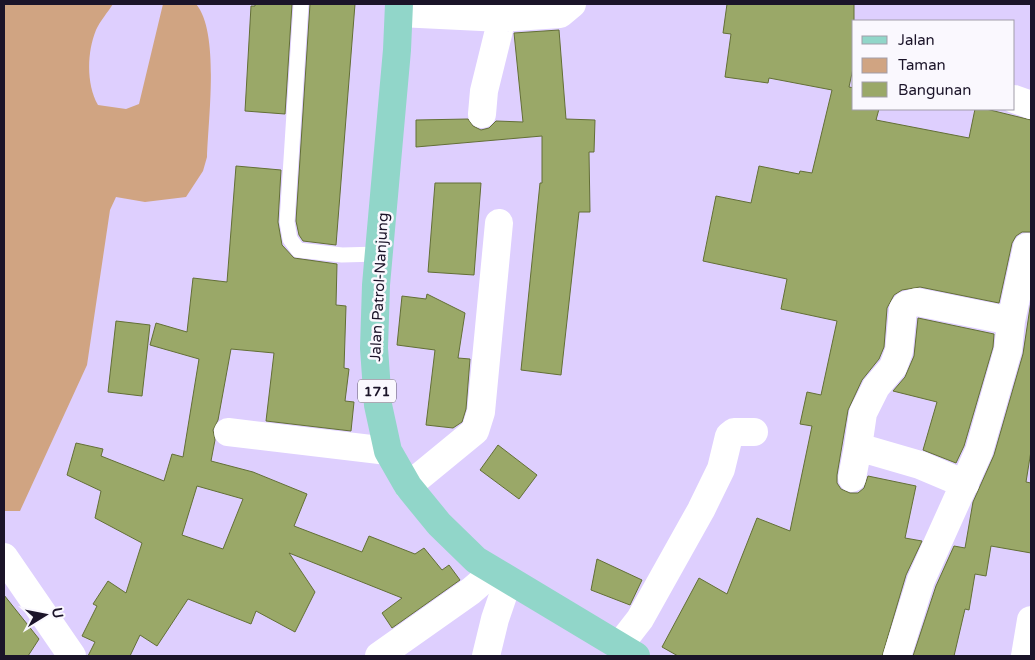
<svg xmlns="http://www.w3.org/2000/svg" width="1035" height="660" viewBox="0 0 1035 660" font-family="'Varela Round',sans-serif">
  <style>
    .green { fill: #d0a482 }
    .building { fill: #9aa868; stroke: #636f36; fill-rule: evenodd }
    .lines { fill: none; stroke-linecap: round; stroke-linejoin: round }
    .service { stroke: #fff; stroke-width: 15 }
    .minor { stroke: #fff; stroke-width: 28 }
    .tertiary { stroke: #fff; stroke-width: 28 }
    .primary { stroke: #91d6c9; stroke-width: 28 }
    .labels { text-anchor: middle; stroke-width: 5; stroke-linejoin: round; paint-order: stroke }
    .shield { fill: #faf8fe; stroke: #5e5869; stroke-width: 1 }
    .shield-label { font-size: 14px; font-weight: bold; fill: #1b1429 }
    .street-label { font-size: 15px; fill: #1b1429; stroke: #faf8fe }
  </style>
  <rect width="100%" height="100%" fill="#decffe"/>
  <!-- green -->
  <path class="green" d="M4,4H113C108,12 100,21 96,30C87,52 86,84 98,105L126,109L139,104L163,4H196C220,32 208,120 207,157L203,171L186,197L145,202L116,197L110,210L87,365L20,511H4Z"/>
  <!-- building -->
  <path class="building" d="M255,4H292L285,114L245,111L251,6H255Z
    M310,4H355L336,245L303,241L299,235L296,221Z
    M727,4H854V64L849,87L854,88V109H879L876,120L969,138L975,109H986L1031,120V232H1022L1016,236L1012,243L999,303L920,287L902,290L894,295L887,308L884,347L879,359L862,380L848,410L837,475V483L841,489L850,493H858L864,488L868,476L916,486L905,538L922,541L906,575L882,656H678L662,647L699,578L727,594L757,518L790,531L812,426L800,424L807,392L821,395L837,321L781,309L787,279L703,261L716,196L751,203L759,166L799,174L800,171L812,173L832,90L769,78L768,83L725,77L731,34L723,33Z
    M559,30L566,119L595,120L594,152H589L590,212H579L561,375L521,370L540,183H542V136L416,147V120L468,119L473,126L481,130L489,128L496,121L523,122L514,33Z
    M236,166L281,170L278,222L282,245L294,258L337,264L336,305L346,306L344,368L349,369L345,401L354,402L351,431L266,421L274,353L231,349L218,420L213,430L215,440L211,461L253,472L307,494L294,526L362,552L369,536L415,554L424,548L442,570L449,565L460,580L392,628L382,613L402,598L289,553L315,592L295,632L256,611L251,624L188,599L157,646L140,635L130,656H88L95,642L82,636L97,606L93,604L108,581L126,593L142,543L95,518L101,491L67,475L76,443L103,449L101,456L164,481L172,454L183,457L199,359L150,345L156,323L187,332L193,278L227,282ZM197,486L243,499L223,549L182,535Z
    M435,183H481L474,275L428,272Z
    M427,294L465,313L458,358L470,359L466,409L462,422L453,428L426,425L435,350L397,345L402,296L426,299Z
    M1031,301V451L1026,482L1031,483V553L991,546L986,576L975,574L969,610L965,609L954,656H913L936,586L954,546L965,548L973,502L994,455L1023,354Z
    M918,318L994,334L993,347L964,446L956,463L923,450L937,402L893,391L905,377L914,356Z
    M116,321L150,325L142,396L108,392Z
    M498,445L537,475L519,499L480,470Z
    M597,559L642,580L630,605L591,590Z
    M4,595L39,639L28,656H4Z"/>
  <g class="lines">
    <!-- service -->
    <path class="service" d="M301,4L287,222L290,239L298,250L342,255L379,254"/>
    <!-- minor -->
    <path class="minor" d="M399,13L502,18L560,14L572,4
      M1014,99L1031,105
      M482,114L484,91L502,18
      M228,432L388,451
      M858,447L863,413L876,387L893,367L899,351L903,309L906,305L917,302L1011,321
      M852,478L858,447L920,465L965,484
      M408,486L475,431L481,412L499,223
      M4,557L72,656
      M619,646L640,619L701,510L721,469L729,436L734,432H754
      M486,656L495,619L508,581
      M897,656L921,580L979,451L1008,350L1011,321L1027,247
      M1025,656L1031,620"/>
    <!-- tertiary -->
    <path class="tertiary" d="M379,656L471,591L493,572"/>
    <!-- primary -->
    <path class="primary" d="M399,4L397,50L376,285L374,348L378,405L388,451L408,486L439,524L476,560L636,656"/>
  </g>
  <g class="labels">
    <!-- shield labels -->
    <rect class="shield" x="358" y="379.5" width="38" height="23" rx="4"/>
    <g class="shield-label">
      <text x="377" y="396">171</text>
    </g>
    <!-- street labels -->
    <g class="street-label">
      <text transform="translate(379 287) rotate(-87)" y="5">Jalan Patrol-Nanjung</text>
    </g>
  </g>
  <!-- border -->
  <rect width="1035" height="660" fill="none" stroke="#1b1429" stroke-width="10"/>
  <!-- legend -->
  <rect x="852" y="20" width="162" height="90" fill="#faf8fe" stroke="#a19da9"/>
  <rect x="862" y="36" width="25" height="8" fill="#91d6c9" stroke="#a19da9"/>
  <text x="898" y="45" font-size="15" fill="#1b1429">Jalan</text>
  <rect x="862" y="58" width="25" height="15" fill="#d0a482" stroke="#a19da9"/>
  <text x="898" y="70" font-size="15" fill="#1b1429">Taman</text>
  <rect x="862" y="82" width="25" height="15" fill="#9aa868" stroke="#a19da9"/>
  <text x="898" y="95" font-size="15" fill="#1b1429">Bangunan</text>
  <!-- north arrow -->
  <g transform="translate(45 615) rotate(80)" stroke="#faf8fe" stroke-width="4" paint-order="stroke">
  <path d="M0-4L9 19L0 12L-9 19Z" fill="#1b1429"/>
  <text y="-8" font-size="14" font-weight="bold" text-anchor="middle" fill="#1b1429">U</text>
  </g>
</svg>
